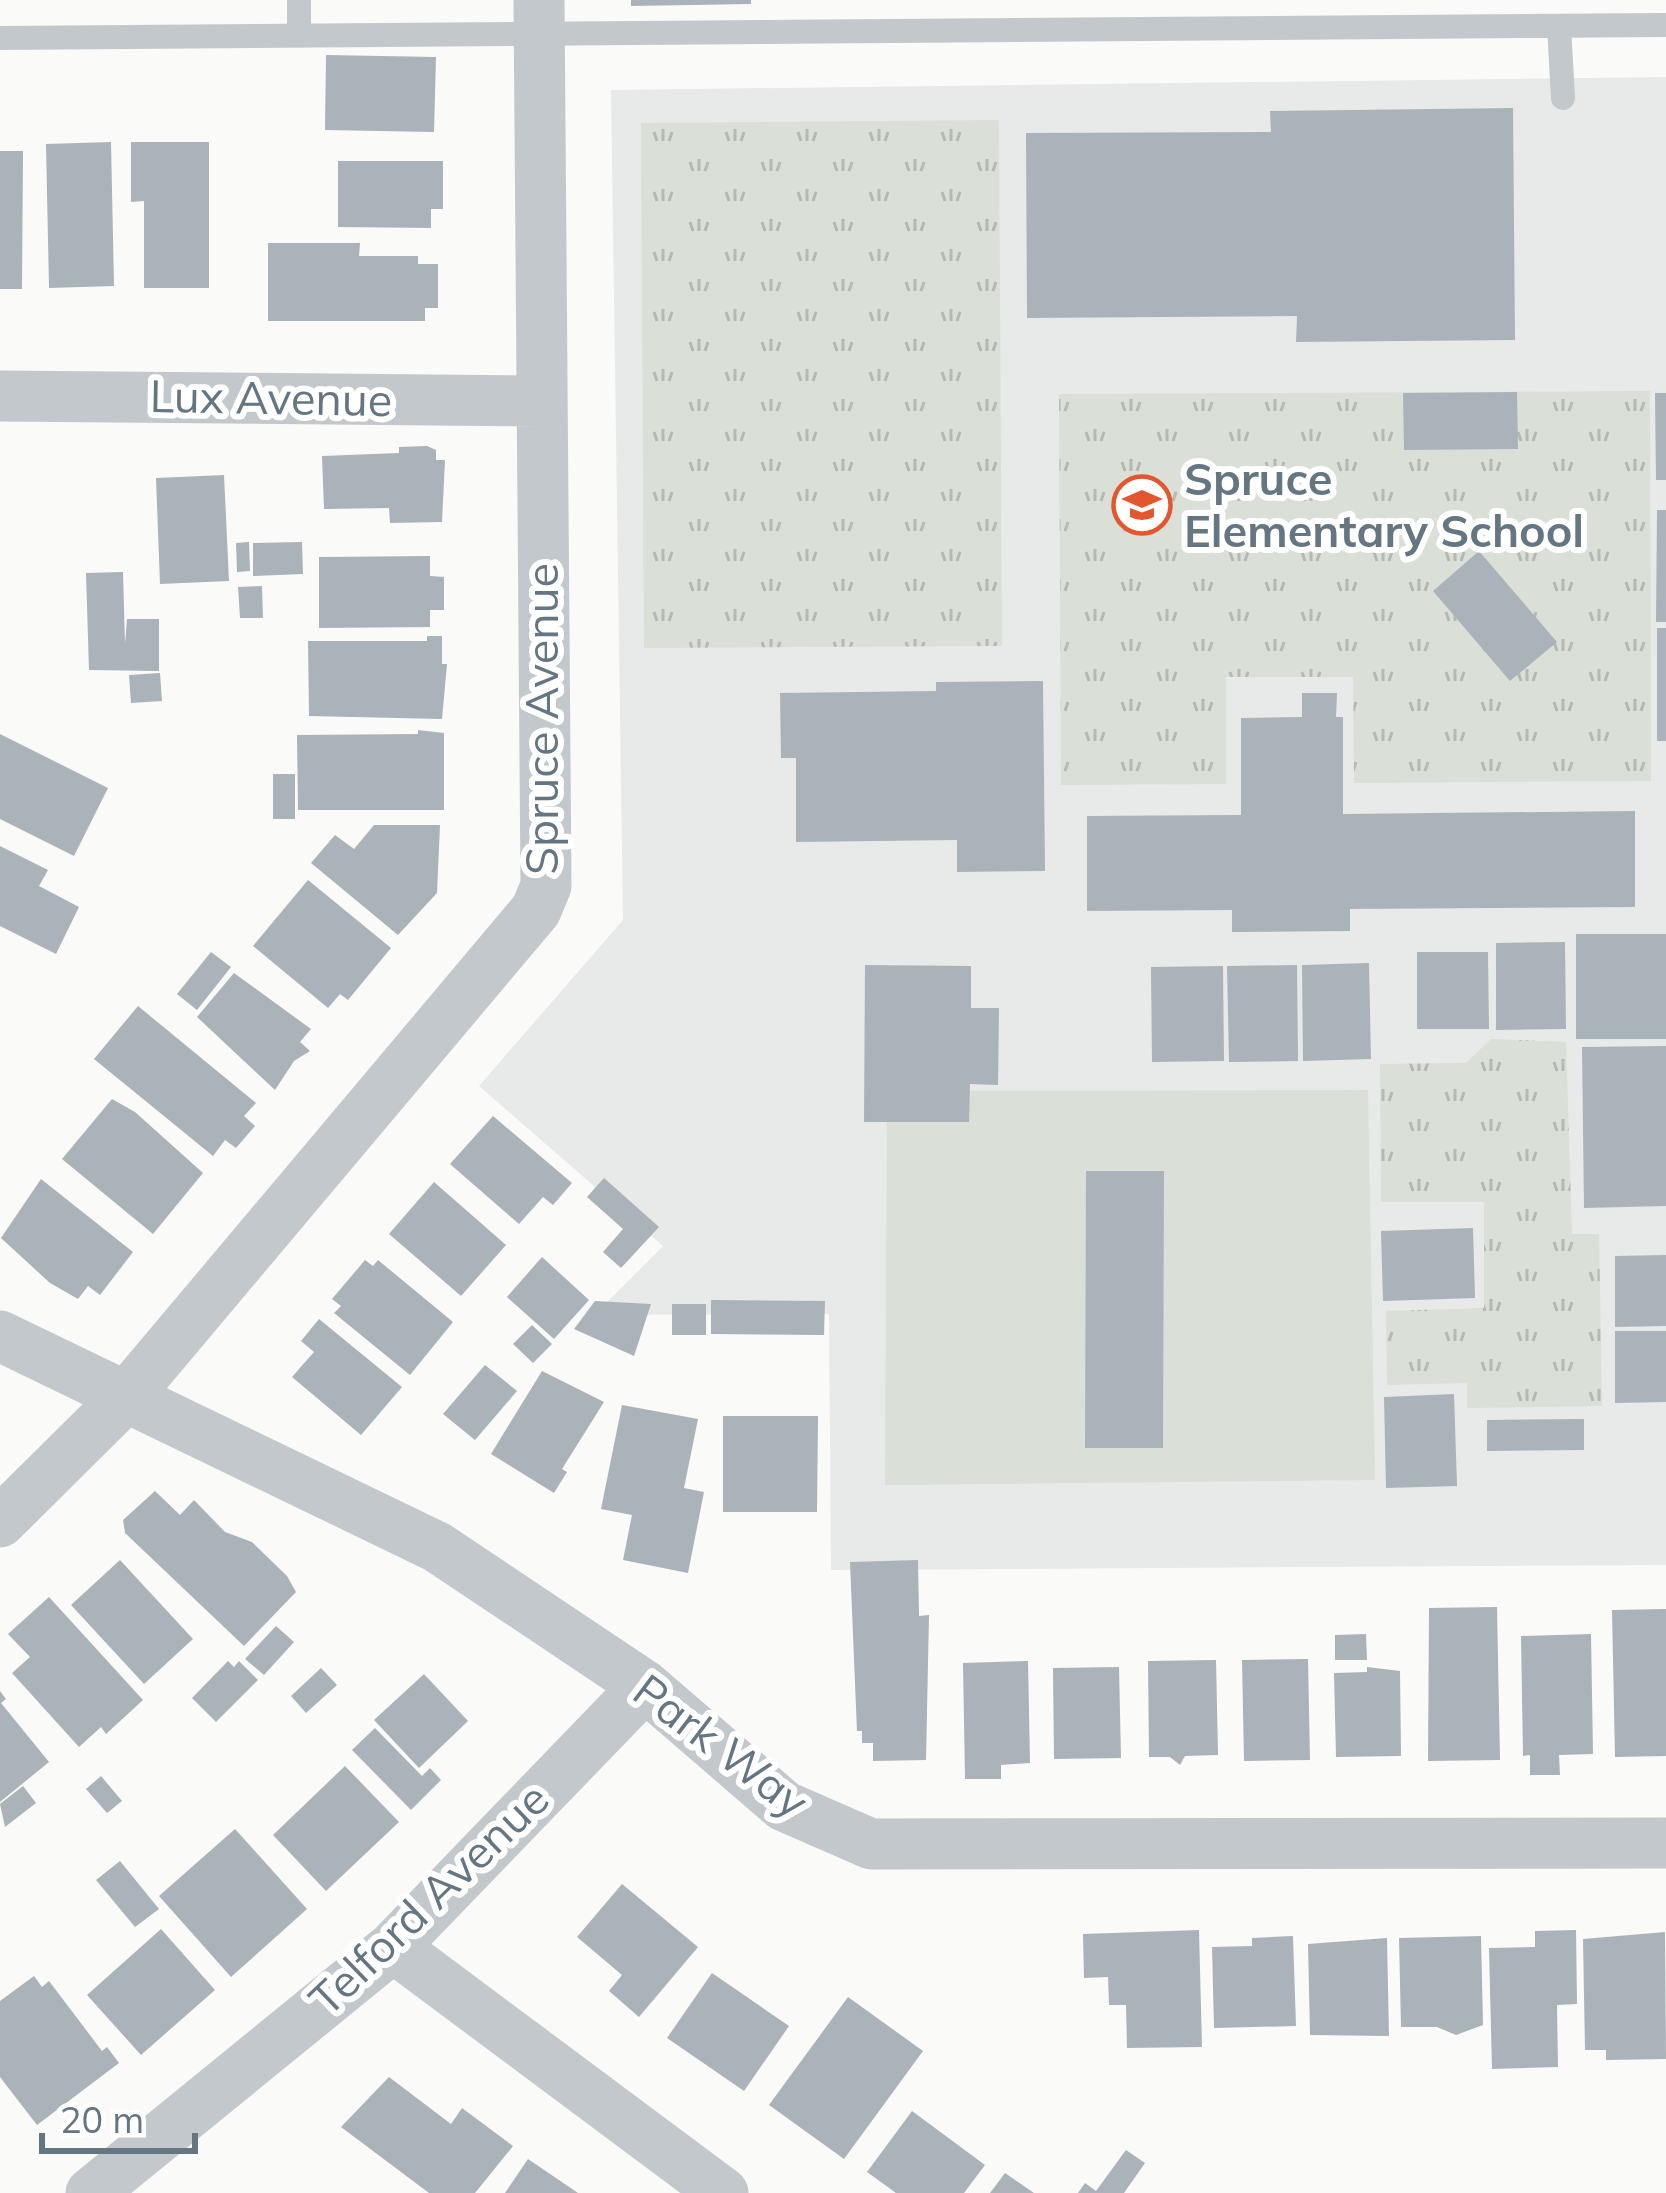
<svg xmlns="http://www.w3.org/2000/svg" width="1666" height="2193" viewBox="0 0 1666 2193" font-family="Mulish,sans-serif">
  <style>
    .built { fill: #e8e9e9 }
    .park { fill: url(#park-tufts) }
    .garden { fill: #dadfd7 }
    .building { fill: #aab3b9 }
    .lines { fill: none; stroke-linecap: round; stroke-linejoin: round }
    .lane { stroke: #c3c8cc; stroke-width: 24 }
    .street { stroke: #c3c8cc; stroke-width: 51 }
    .labels { text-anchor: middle; stroke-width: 12; stroke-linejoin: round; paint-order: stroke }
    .street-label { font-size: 45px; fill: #657683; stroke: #fff }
    .poi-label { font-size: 45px; font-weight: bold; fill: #657683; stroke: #fff; text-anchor: start }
  </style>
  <defs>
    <pattern id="park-tufts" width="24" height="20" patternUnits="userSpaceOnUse" patternTransform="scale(3)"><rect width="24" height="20" fill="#dadfd7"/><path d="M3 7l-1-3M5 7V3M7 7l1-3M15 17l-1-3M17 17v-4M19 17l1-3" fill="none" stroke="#b4b9b4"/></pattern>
  </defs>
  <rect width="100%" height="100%" fill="#fafaf8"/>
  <!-- built -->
  <path class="built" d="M1666,77V1565L831,1570L829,1314L594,1315L663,1246L479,1086L623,920L611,90Z"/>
  <!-- park -->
  <path class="park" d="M999,120L1002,646L644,648L641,123Z
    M1650,391L1651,781L1354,783L1353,677H1226V784L1061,785L1059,394Z
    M1491,1039L1566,1042L1572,1234H1599L1602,1406L1467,1408V1383L1387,1385L1386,1311L1484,1308V1202H1381L1380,1064L1466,1063Z"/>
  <!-- garden -->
  <path class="garden" d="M1368,1090L1375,1480L885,1485L887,1091Z"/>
  <!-- building -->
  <path class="building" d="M631,0H751V4L631,6Z
    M326,55L436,57L434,132L325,130Z
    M1513,108L1515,340L1296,342L1297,316L1027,318L1026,133L1271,132L1270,111Z
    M111,142L114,286L49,288L46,144Z
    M131,142H209V288H144V201L131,202Z
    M0,151H23L22,289H0Z
    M338,161H443V209H431V228L338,227Z
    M268,243H360L359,256H418V264H438V308H425V321H268Z
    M1517,392L1518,449L1404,450L1403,393Z
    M1655,393H1666V480H1656Z
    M427,446L436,450V460H445L442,522L390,523L389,508L324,509L322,456L399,453V447Z
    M224,475L229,581L160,584L156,478Z
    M1657,510H1666V622H1656Z
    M249,542L250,571L237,572L236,543Z
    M302,542L303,574L253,576V543Z
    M1479,551L1557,642L1510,681L1433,591Z
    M430,556V576L444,577V610H430V627L319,628V557Z
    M123,572L125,644L127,619H159V671L89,670L86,573Z
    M262,586L263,618H240L238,587Z
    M1657,628H1666V741H1657Z
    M427,636H442V664H447L442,719L309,716L308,641H427Z
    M160,673L162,701L131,703L129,675Z
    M1043,681L1045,871L957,872V840L796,842V758H781L780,693L936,691V682Z
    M1302,693H1337L1336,717H1343V814L1635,811V907L1350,909V931L1232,932V910L1087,911V816L1241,815V718L1302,717Z
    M418,730L444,733V810H298L297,735L418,734Z
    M0,734L108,788L74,856L0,819Z
    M273,774H295V819H273Z
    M374,825H440L437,893L398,935L311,863L335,835L354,849Z
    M0,846L48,870L39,886L79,907L56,954L0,926Z
    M308,880L391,948L348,1000L340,994L328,1008L253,946Z
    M1576,934H1666V1039H1576Z
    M1565,942L1566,1029L1496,1030V943Z
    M211,952L231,967L197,1010L177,994Z
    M1417,952H1488L1489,1029H1417Z
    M1369,963L1371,1059L1303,1061L1302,965Z
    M865,965L971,966V1008H999L998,1085L970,1084L969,1122H864Z
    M1297,965L1298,1061L1229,1062L1227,966Z
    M1223,966L1224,1061L1152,1062L1151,967Z
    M234,973L311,1029L300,1042L310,1051L294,1061L275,1090L197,1017Z
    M138,1006L256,1103L244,1116L255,1126L236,1148L225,1140L213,1156L94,1059Z
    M1666,1046V1206L1584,1208L1582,1047Z
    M112,1099L135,1112L203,1173L153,1234L62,1159Z
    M493,1116L572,1183L553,1205L543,1197L519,1224L450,1164Z
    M1086,1171H1164L1163,1448H1085Z
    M604,1178L659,1227L621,1268L603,1252L623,1229L587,1197Z
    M41,1179L133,1252L100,1295L88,1286L78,1299L50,1283L1,1238Z
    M434,1182L506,1245L461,1296L389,1234Z
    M1473,1228L1475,1298L1383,1301L1381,1231Z
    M1666,1255V1326L1615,1327V1256Z
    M542,1257L589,1300L554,1339L507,1297Z
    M365,1260L373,1266L378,1260L453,1322L410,1375L334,1313L341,1306L332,1299Z
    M711,1300L825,1301L824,1335L711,1334Z
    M595,1301L651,1304L634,1356L574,1329Z
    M672,1304H706V1335H672Z
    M319,1319L402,1387L361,1435L292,1377L314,1352L301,1341Z
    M532,1325L552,1344L533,1363L513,1344Z
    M1615,1331H1666V1402L1615,1403Z
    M485,1365L517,1391L475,1440L443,1414Z
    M542,1371L604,1402L562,1469L567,1472L554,1493L491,1454Z
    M1454,1394L1457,1486L1386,1488L1384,1397Z
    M622,1405L698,1419L684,1488L704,1492L688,1573L623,1560L632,1515L601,1509Z
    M723,1416H818L817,1512H723Z
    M1584,1419V1450L1487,1451V1420Z
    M155,1491L180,1515L194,1500L225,1532L252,1542L287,1576L296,1592L244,1646L125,1533L123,1520Z
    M120,1560L193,1639L144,1684L71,1605Z
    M918,1560L919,1616L929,1615L926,1760L873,1761V1743H862V1731H857L850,1562Z
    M49,1597L143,1700L106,1734L101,1727L79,1747L12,1673L30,1657L8,1634Z
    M1497,1607L1500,1760L1428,1761L1429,1608Z
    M1666,1609V1756L1615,1757L1612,1610Z
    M276,1626L294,1642L264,1675L245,1659Z
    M1366,1634L1367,1660H1335V1635Z
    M1591,1634L1593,1754L1559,1755L1560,1775H1530V1755L1523,1756L1521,1636Z
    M1308,1659L1310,1760L1244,1761L1242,1660Z
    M1216,1660L1218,1755L1185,1756L1180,1765L1170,1757H1149L1148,1661Z
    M228,1661L234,1667L239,1661L258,1680L216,1722L192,1698Z
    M1028,1661L1030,1763L1001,1765V1779H965L963,1663Z
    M1119,1667L1121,1758L1054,1759L1053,1668Z
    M1367,1667L1400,1671L1401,1756L1336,1757L1334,1673L1367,1672Z
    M321,1668L337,1685L306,1713L291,1696Z
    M424,1674L468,1721L419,1768L374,1720Z
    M0,1691L6,1699L1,1703L49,1762L0,1802Z
    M375,1728L422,1776L430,1768L441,1780L411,1810L352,1750Z
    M345,1766L399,1822L326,1891L273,1835Z
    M101,1776L122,1801L107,1813L86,1789Z
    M23,1786L36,1803L5,1827L0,1804Z
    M235,1829L307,1909L231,1977L159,1896Z
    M120,1861L159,1909L135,1927L96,1880Z
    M622,1884L698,1947L639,2017L609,1991L622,1975L577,1937Z
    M161,1929L215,1990L141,2055L87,1995Z
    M1199,1930L1202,2047L1127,2048L1126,2005H1109L1108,1977L1084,1978L1083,1934Z
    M1576,1930L1577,2004L1557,2005L1558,2067L1492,2069L1489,1948L1535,1947V1931Z
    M1665,1932L1666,2059L1606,2060V2050H1585L1583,1939Z
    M1293,1936L1296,2026L1214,2028L1212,1947L1252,1946V1938Z
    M1481,1936L1483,2025L1456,2035L1437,2027H1401L1399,1938Z
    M1387,1938L1389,2036L1310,2035L1308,1944Z
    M712,1973L789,2026L744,2091L667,2038Z
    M34,1976L42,1987L49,1981L102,2051L107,2047L119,2063L37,2125L0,2077V2001Z
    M848,1997L923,2051L844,2159L769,2105Z
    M389,2077L451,2124L462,2108L513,2146L475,2193H429L341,2127Z
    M912,2111L985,2165L964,2193H896L867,2172Z
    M1126,2150L1145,2163L1124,2193H1078L1085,2183L1096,2191Z
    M528,2159L578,2193H505Z
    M1005,2173L1034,2193H990Z"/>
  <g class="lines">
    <!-- lane -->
    <path class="lane" d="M299,1V35
      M1559,26L1563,98
      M0,38L1666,25"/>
    <!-- street -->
    <path class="street" d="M0,396L542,401
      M0,1336L437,1547L645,1686L784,1806L871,1844L1666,1843
      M0,1522L127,1396L536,910L546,886L539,0
      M393,1947L723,2193
      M91,2193L393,1947L645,1686"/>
  </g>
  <!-- icons -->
  <defs>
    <symbol id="school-ring" viewBox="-11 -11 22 22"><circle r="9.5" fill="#fff" stroke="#e4572e" stroke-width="1.5"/><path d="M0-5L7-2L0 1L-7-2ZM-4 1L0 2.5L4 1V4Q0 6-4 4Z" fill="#e4572e"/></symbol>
  </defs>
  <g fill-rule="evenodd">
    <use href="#school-ring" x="1109" y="472" width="66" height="66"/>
  </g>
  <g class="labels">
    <!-- street labels -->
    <g class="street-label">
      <text transform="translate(271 398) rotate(1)" y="16">Lux Avenue</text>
      <text transform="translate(542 719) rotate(-90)" y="16">Spruce Avenue</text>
      <text transform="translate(721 1746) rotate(37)" y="16">Park Way</text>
      <text transform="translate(429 1899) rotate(-44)" y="16">Telford Avenue</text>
    </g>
    <!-- poi labels -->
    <g class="poi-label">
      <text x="1184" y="495">Spruce<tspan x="1184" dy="52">Elementary School</tspan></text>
    </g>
  </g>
  <!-- scale -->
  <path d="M42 2133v18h153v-18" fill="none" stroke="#657683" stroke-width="6"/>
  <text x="60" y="2133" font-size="36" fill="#657683" stroke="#ffffff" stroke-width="9" paint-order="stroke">20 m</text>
</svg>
